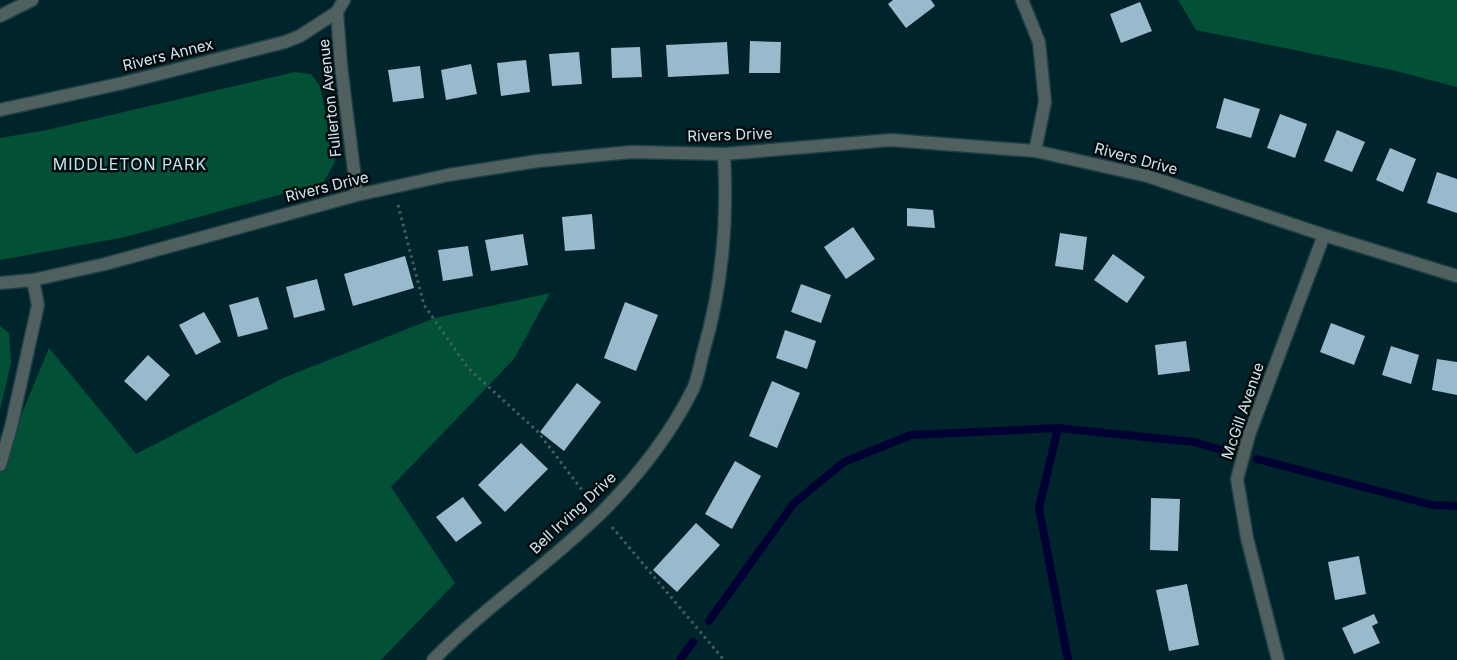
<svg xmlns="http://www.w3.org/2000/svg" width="1457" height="660" viewBox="0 0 1457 660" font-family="Inter,sans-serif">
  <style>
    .green { fill: #025036 }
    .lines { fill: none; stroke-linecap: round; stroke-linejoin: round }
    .stream { stroke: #000032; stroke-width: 8 }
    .building { fill: #9bb9cd }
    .lane-casing { stroke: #1e3f46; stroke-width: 15 }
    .street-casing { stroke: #1e3f46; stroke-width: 15 }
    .path { stroke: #416066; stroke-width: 3; stroke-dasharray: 2.5 4; stroke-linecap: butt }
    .lane { stroke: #50605e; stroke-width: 12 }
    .street { stroke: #50605e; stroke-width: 12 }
    .labels { text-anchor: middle; stroke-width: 5; stroke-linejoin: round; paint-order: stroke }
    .street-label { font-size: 15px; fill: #d3e6eb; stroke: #010b0e }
    .neighbourhood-label { font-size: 16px; letter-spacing: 1px; fill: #bee6ef; stroke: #010b0e }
  </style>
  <rect width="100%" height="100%" fill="#00242b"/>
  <!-- green -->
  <path class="green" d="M1178,0H1457V87L1392,70L1196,30Z
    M295,72L311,74L320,86L335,162L323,183L125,237L0,260V138L47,130Z
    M550,293L514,359L391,487L455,583L381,660H0V466L49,348L136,454L283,378L435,318Z
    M0,326L9,333L11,363L0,410Z"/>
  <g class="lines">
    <!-- stream -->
    <path class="stream" d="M1058,428L1039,508L1068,660
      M1257,459L1432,505L1457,506
      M709,621L794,503L844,462L911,435L1058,428L1194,442L1218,449
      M680,660L693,642"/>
  </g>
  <!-- building -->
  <path class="building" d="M893,0H931L935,6L906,28L888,4Z
    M1140,2L1152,31L1121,43L1110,14Z
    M750,41L781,42L780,73H749Z
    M727,42L729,74L668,77L666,45Z
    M640,47L642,77L612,78L611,48Z
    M579,52L582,84L552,86L549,54Z
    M526,60L530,92L501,96L497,63Z
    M471,64L477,94L446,100L441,70Z
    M420,66L424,98L393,102L388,70Z
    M1224,98L1260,109L1251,138L1216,128Z
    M1280,114L1307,124L1295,158L1267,148Z
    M1337,130L1365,142L1352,172L1324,161Z
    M1390,148L1416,159L1403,192L1376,180Z
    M1437,172L1457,179V213L1427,203Z
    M907,208L933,210L935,228L907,226Z
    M592,214L595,249L565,251L562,217Z
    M853,227L875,259L846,279L824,247Z
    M1060,233L1087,237L1083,270L1055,266Z
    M523,234L528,265L491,271L485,240Z
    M468,246L473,276L443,281L438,250Z
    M1113,254L1145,277L1127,303L1094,280Z
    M405,256L414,288L353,306L344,274Z
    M317,279L325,310L294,318L286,287Z
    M801,284L831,295L821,323L791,312Z
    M258,297L268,329L238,337L229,305Z
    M625,302L658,315L636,371L604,358Z
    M204,312L221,342L196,355L179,325Z
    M1331,323L1365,336L1354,365L1320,352Z
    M785,330L816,341L807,369L776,358Z
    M1186,341L1190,371L1158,375L1155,345Z
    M1391,346L1419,355L1411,384L1382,375Z
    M148,355L170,375L146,401L124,381Z
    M1437,359L1457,362V395L1432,390Z
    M772,381L800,393L777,448L749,436Z
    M577,383L601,402L564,451L540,432Z
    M521,443L548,469L505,512L478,485Z
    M735,461L761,476L732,529L705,514Z
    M463,497L482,523L456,542L436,517Z
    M1151,498L1180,499L1178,551L1150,550Z
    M696,523L720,545L677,592L653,570Z
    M1359,556L1366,594L1335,600L1328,562Z
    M1187,584L1199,645L1169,651L1156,590Z
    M1374,614L1378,623L1372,626L1380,643L1354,654L1342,628Z"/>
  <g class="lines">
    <defs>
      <path id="lane" d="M0,16L32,0"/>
      <path id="street" d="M344,0L337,12L341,66L357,195
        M1022,0L1039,42L1045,102L1035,151
        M0,110L123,83L285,42L300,36L337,12
        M0,283L33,280L105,264L357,195L448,175L538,161L631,152L724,154L891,140L1035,151L1147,176L1324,235L1457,276
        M0,465L11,427L38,305L33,280
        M433,660C485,607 548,565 601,513C637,477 670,435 693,389C698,378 700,364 703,353C722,288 728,221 724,154
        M1278,660L1247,538L1237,479L1249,435L1324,235"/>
    </defs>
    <!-- lane casing -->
    <use href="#lane" class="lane-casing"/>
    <!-- street casing -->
    <use href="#street" class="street-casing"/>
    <!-- path -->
    <path class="path" d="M398,205L424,305L468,368L537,431L589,499
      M612,527L724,660"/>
    <!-- lane -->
    <use href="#lane" class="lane"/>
    <!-- street -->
    <use href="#street" class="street"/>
  </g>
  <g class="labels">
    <!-- street labels -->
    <g class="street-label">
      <text transform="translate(168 55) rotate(-14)" y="5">Rivers Annex</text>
      <text transform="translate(330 98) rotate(-96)" y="5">Fullerton Avenue</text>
      <text transform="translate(730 135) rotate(-2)" y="5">Rivers Drive</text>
      <text transform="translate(1136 159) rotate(15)" y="5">Rivers Drive</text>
      <text transform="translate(327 187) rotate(-14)" y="5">Rivers Drive</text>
      <text transform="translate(1243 411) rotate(-71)" y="5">McGill Avenue</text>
      <text transform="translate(573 513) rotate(-43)" y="5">Bell Irving Drive</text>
    </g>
    <!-- neighbourhood labels -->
    <g class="neighbourhood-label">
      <text x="130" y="170">MIDDLETON PARK</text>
    </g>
  </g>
</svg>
